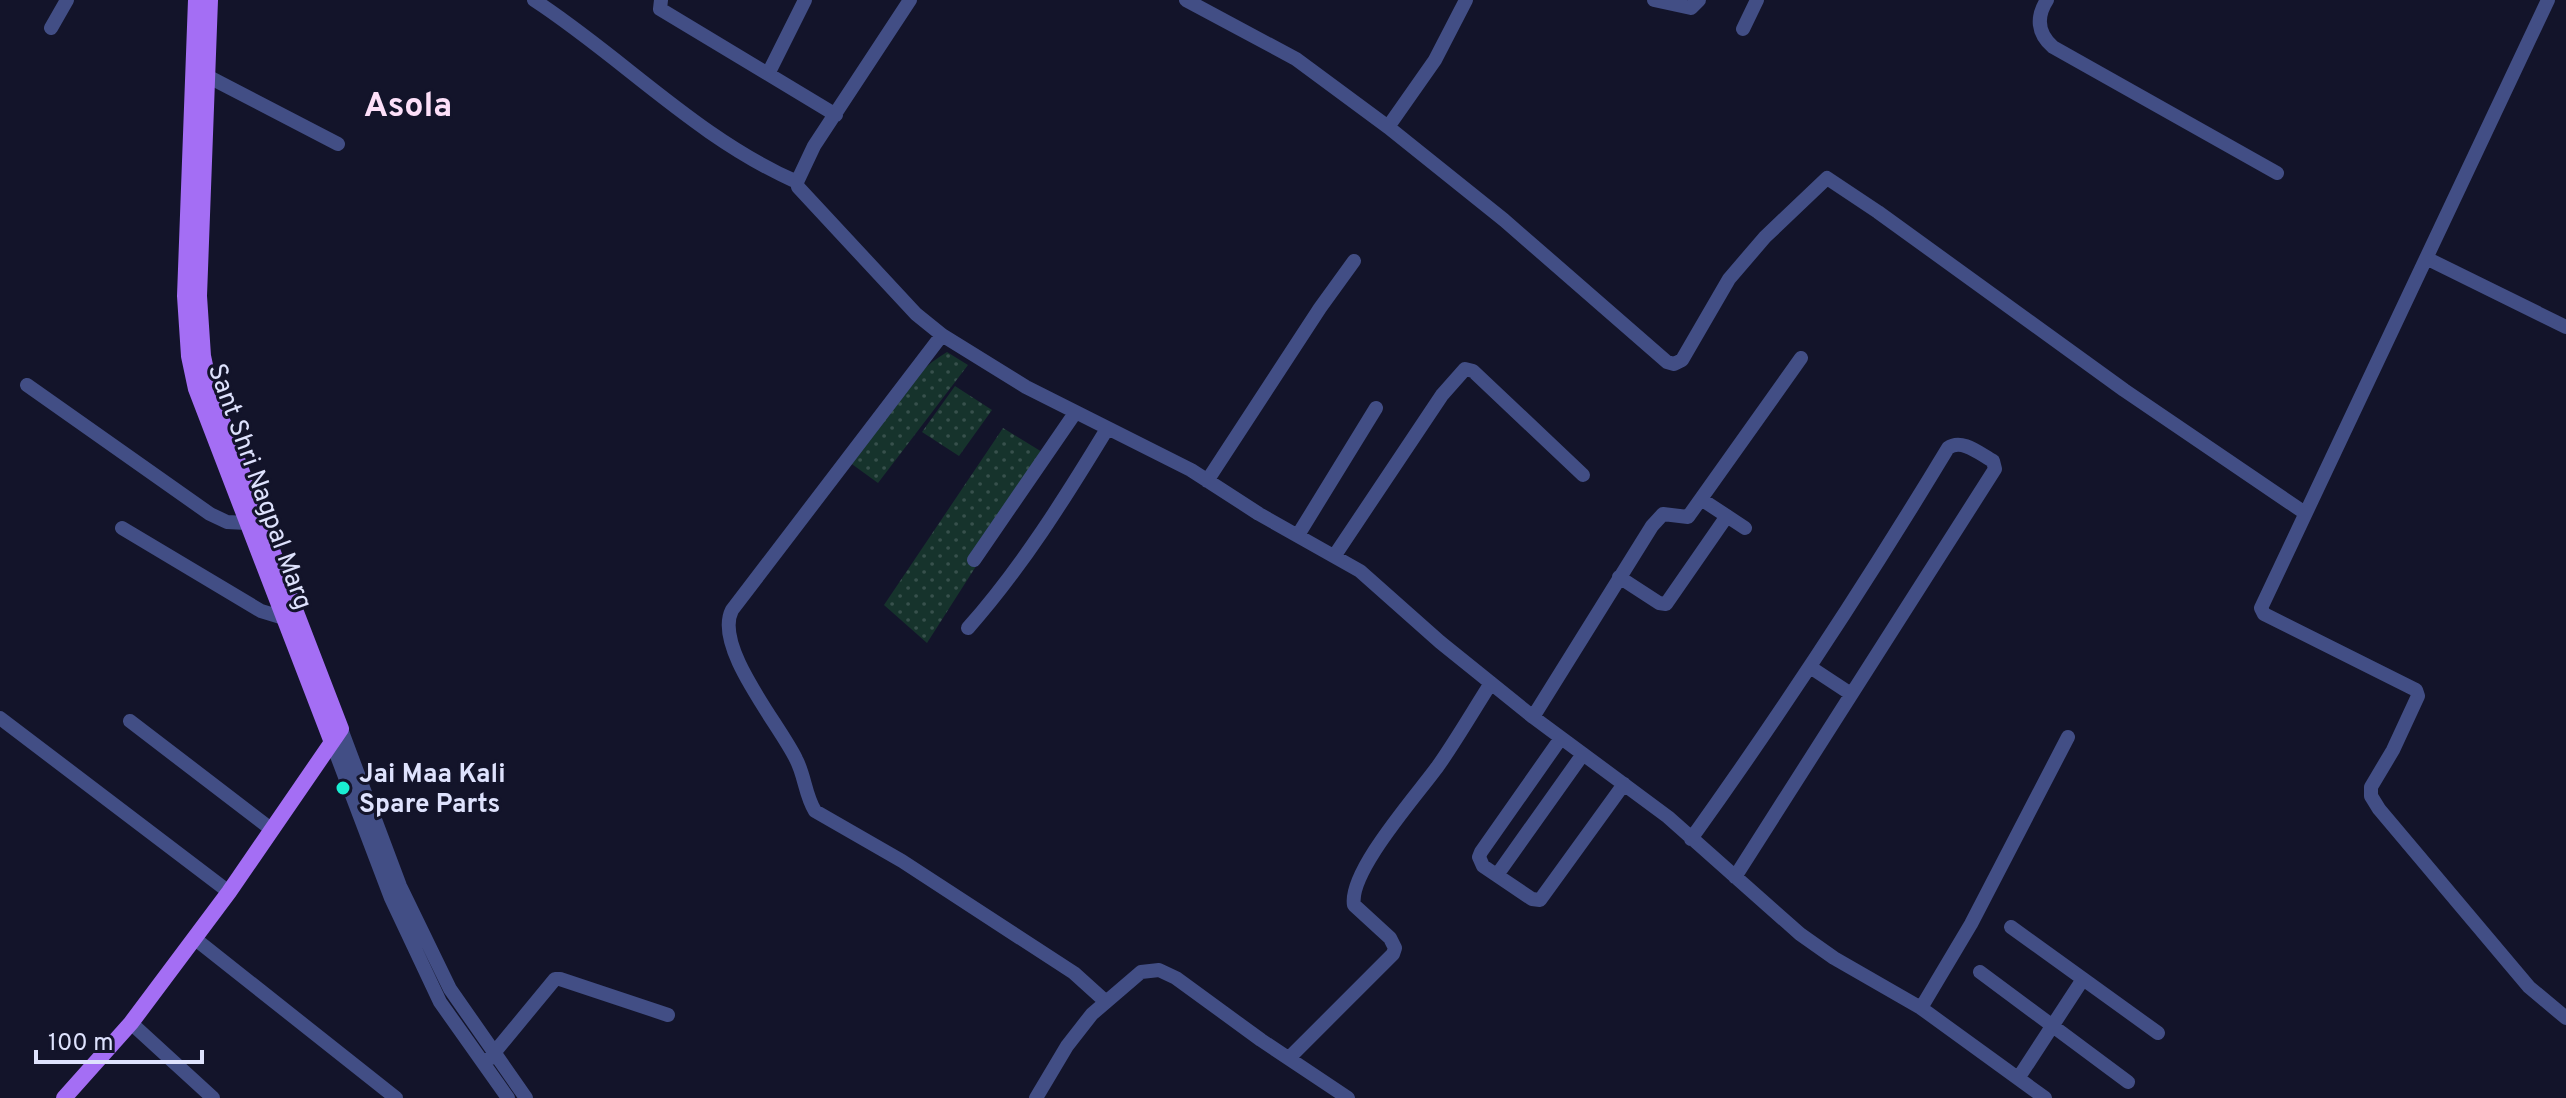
<svg xmlns="http://www.w3.org/2000/svg" width="2566" height="1098" viewBox="0 0 2566 1098" font-family="Overpass,sans-serif">
  <style>
    .grass { fill: url(#grass-dots) }
    .lines { fill: none; stroke-linecap: round; stroke-linejoin: round }
    .minor { stroke: #424e85; stroke-width: 14 }
    .major { stroke: #a46ef4; stroke-width: 16 }
    .poi-dot { fill: #19eed3; stroke: #13142a; stroke-width: 3 }
    .labels { text-anchor: middle; stroke-width: 6; stroke-linejoin: round; paint-order: stroke }
    .street-label { font-size: 26px; fill: #dee2fd; stroke: #13142a }
    .poi-label { font-size: 26px; font-weight: bold; fill: #dee2fd; stroke: #13142a; text-anchor: start }
    .district-label { font-size: 34px; font-weight: bold; fill: #fde0f9; stroke: #13142a }
  </style>
  <defs>
    <pattern id="grass-dots" width="8" height="8" patternUnits="userSpaceOnUse" patternTransform="scale(2)"><rect width="8" height="8" fill="#16332c"/><path d="M2 2h.1M6 6h.1" fill="none" stroke="#37504c" stroke-width="1.8" stroke-linecap="round"/></pattern>
  </defs>
  <rect width="100%" height="100%" fill="#13142a"/>
  <!-- grass -->
  <path class="grass" d="M947,352L968,365L878,483L849,462C878,424 905,377 947,352Z
    M955,386L992,410L959,456L922,432Z
    M1003,428L1047,455L927,643L884,605Z"/>
  <g class="lines">
    <!-- minor -->
    <path class="minor" d="M534,0C623,58 697,138 797,182L798,187L916,314L942,335
      M661,0L660,9L836,115
      M1186,0L1296,59L1388,127L1504,220L1667,362L1674,364L1682,360L1729,279L1765,237L1827,178L1878,212L2124,390L2305,513
      M1654,0L1691,8L1699,0
      M2047,0C2036,17 2037,33 2053,47L2277,173
      M2548,0L2261,608L2264,614L2416,690L2418,696L2393,750L2371,787V796L2379,809L2529,987L2566,1018
      M51,28L67,0
      M1743,29L1757,0
      M768,74L805,0
      M207,76L338,144
      M1388,127L1435,60L1466,0
      M797,182L814,146L910,0
      M2428,259L2566,327
      M27,385L210,514L227,522L247,523
      M1207,481L1320,308L1354,261
      M1701,499L1745,528
      M122,528L261,611L284,618
      M1298,535L1376,408
      M1335,555L1442,395L1465,369L1473,371L1583,475
      M974,560L1075,413
      M1619,577L1659,603L1666,604L1727,516
      M968,628C1022,567 1065,498 1107,429
      M1810,667L1851,694
      M1533,717L1652,526L1663,514L1688,517L1801,358
      M0,718L229,892
      M130,721L271,829
      M341,729L400,886L450,989L526,1098
      M1561,738L1481,852L1479,857L1483,866L1532,899L1540,900L1624,784
      M331,740L391,898L440,1002L508,1098
      M1691,839C1782,712 1867,582 1948,448C1962,438 1980,454 1993,461L1995,469L1735,877
      M1497,875L1583,754
      M2011,927L2158,1033
      M194,938L396,1098
      M1980,972L2128,1082
      M1105,1001L1074,973L902,861L815,811C805,795 805,776 796,759C780,725 713,647 732,610L942,335L1026,387L1191,470L1259,514L1360,571L1440,642L1533,717L1668,817L1800,934L1834,958L1921,1008L2045,1098
      M1921,1008L1971,924L2068,737
      M131,1023L213,1098
      M1289,1058L1393,954L1395,948L1390,938L1354,905C1348,872 1418,794 1438,766C1457,739 1473,711 1491,683
      M489,1059L555,979H560L668,1015
      M2019,1077L2083,979
      M1036,1098L1067,1046L1092,1014L1141,972L1159,970L1176,978L1261,1040L1348,1098"/>
    <!-- major -->
    <path class="major" d="M196,0L185,296L189,356L196,389L331,740
      M64,1098L131,1023L229,892L341,729L210,389L203,356L199,296L210,0"/>
  </g>
  <!-- markers -->
  <circle class="poi-dot" cx="343" cy="788" r="8"/>
  <g class="labels">
    <!-- street labels -->
    <g class="street-label">
      <text transform="translate(261 486) rotate(70)" y="9">Sant Shri Nagpal Marg</text>
    </g>
    <!-- poi labels -->
    <g class="poi-label">
      <text x="359" y="782">Jai Maa Kali<tspan x="359" dy="30">Spare Parts</tspan></text>
    </g>
    <!-- district labels -->
    <g class="district-label">
      <text x="408" y="116">Asola</text>
    </g>
  </g>
  <!-- scale -->
  <path d="M36 1050v12h166v-12" fill="none" stroke="#dee2fd" stroke-width="4"/>
  <text x="48" y="1050" font-size="24" fill="#dee2fd" stroke="#13142a" stroke-width="6" paint-order="stroke">100 m</text>
</svg>
